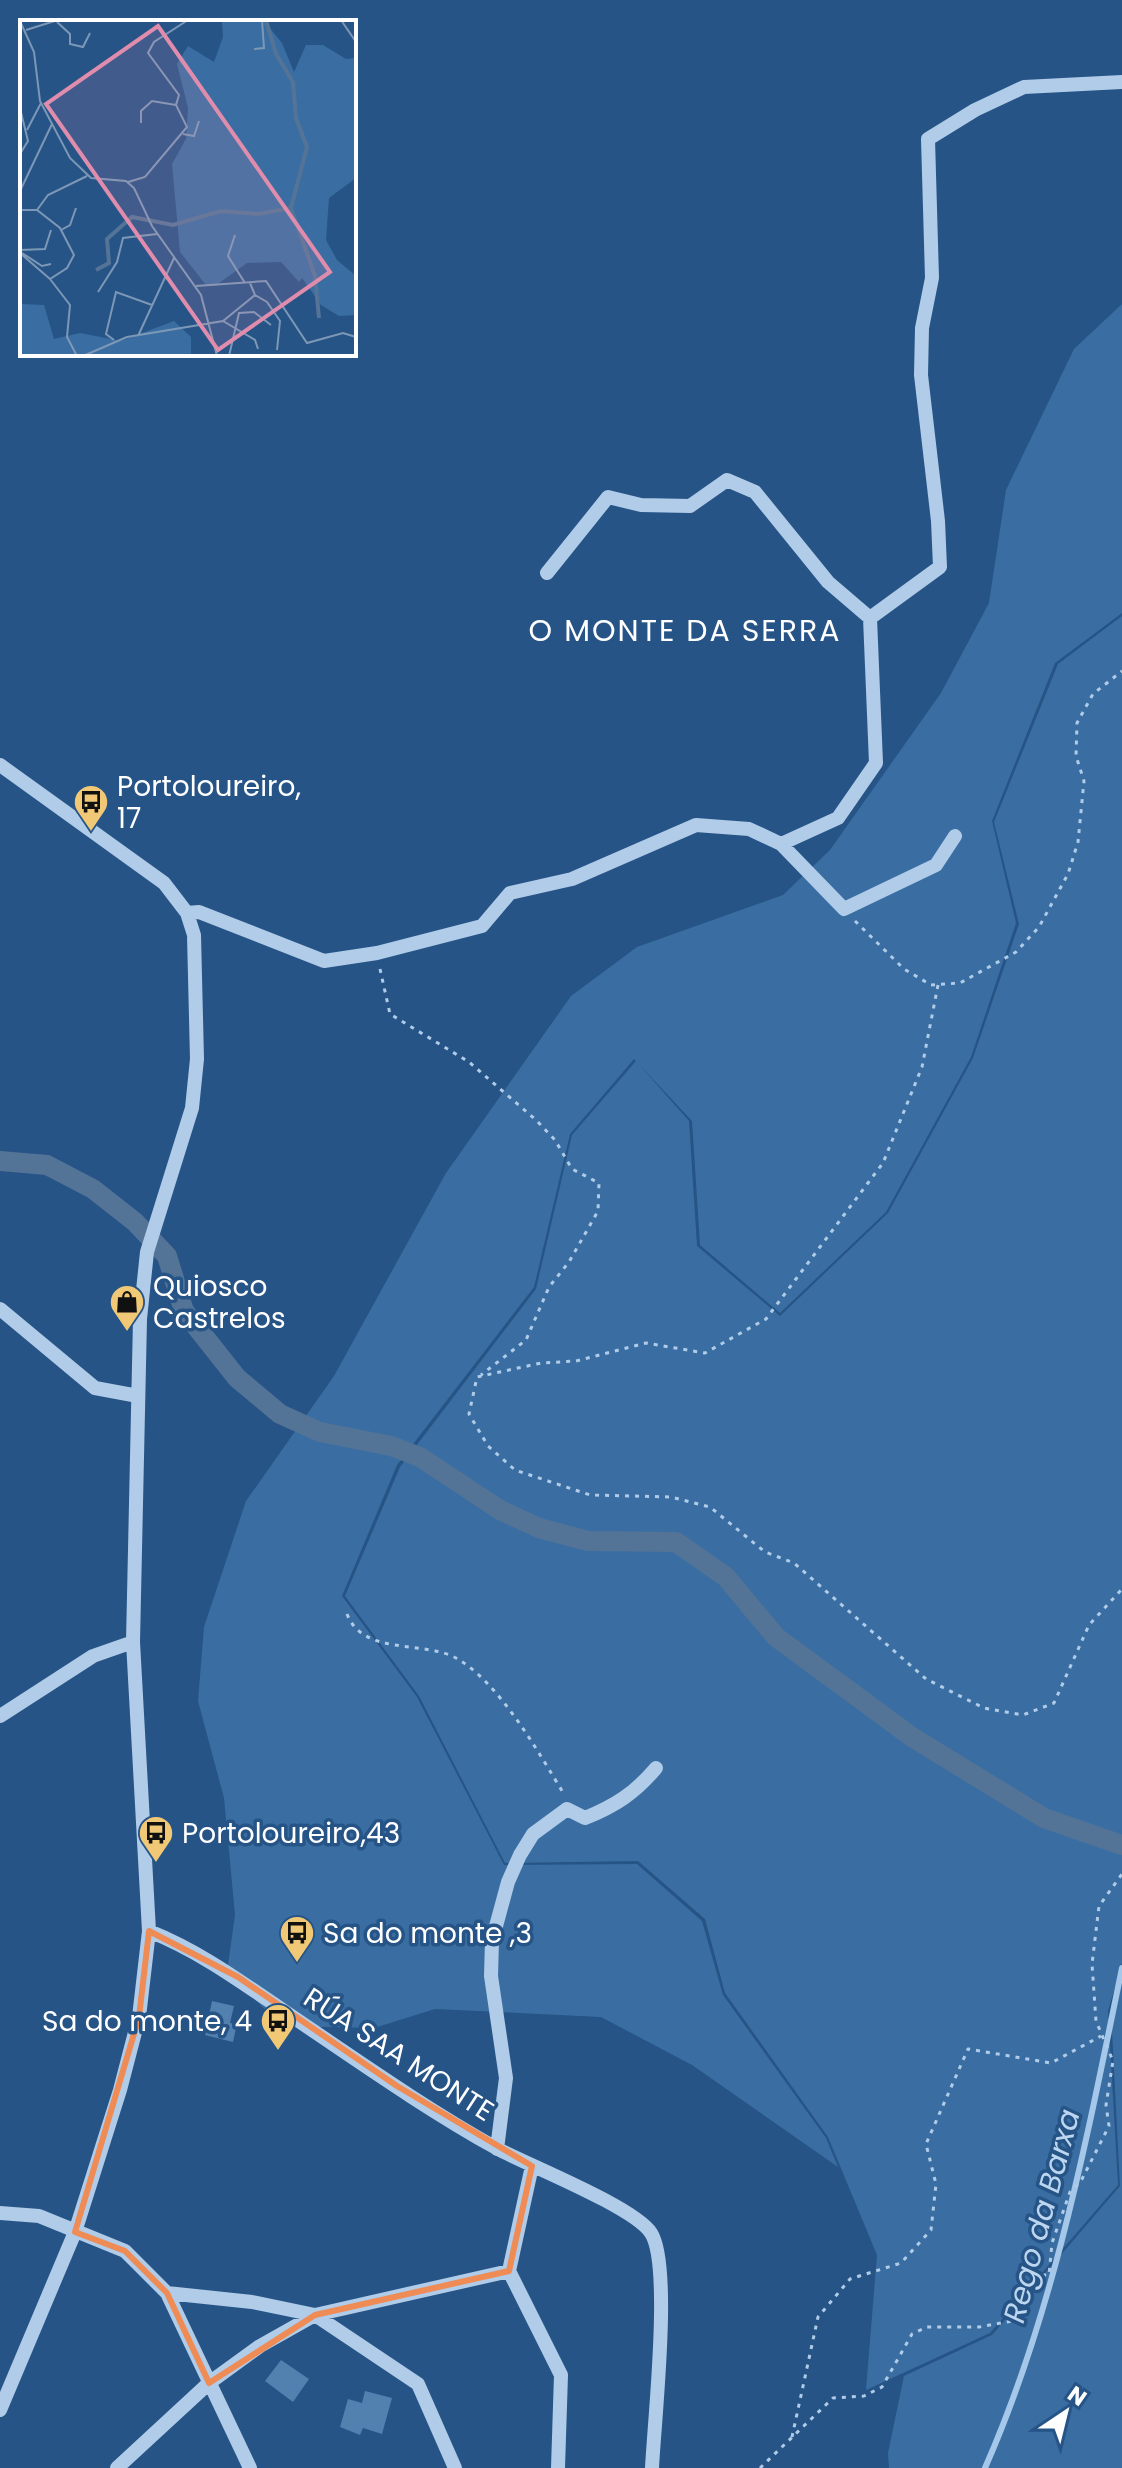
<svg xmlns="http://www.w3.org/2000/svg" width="1122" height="2468" viewBox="0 0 1122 2468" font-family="Poppins,sans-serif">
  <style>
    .green { fill: #3a6ea2 }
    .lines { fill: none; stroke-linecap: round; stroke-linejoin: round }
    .stream { stroke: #a5c7e9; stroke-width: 6 }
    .canal { stroke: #547497; stroke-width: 20 }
    .building { fill: #5280af }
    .path { stroke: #b0cce8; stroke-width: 3; stroke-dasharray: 4 6; stroke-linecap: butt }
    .minor { stroke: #b0cce8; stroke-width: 14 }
    .marked { fill: none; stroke: #ef8b55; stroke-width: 6; stroke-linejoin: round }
    .labels { text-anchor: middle; stroke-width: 7; stroke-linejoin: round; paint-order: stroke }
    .poi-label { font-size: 28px; fill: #fff; stroke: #265486; text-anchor: start }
    .street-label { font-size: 28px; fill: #fff; stroke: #265486 }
    .neighbourhood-label { font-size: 30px; letter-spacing: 2px; fill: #fff; stroke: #265486 }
    .water-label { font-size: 30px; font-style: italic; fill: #bcd6ef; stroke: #265486 }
    .inset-river { fill: none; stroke: #547497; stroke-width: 4 }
    .inset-road { fill: none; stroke: #7d98b6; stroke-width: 2 }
    .view { fill: #e08cad; fill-opacity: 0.15; stroke: #e08cad; stroke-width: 4 }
    .inset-edge { fill: none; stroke: #fff; stroke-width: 4 }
  </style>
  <rect width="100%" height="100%" fill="#265486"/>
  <!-- green -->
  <path class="green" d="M1122,304V613L1055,663L992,821L1016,923L971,1057L886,1212L780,1313L700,1245L692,1121L634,1059L570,1134L534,1287L397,1465L342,1596L417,1697L504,1865L637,1864L702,1921L723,1995L826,2138L838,2167L692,2065L601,2017L435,2009L374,2028L282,2026L227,1972L235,1915L224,1798L198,1701L204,1627L246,1501L334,1376L446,1173L571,996L637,947L783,895L830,850L941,693L989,603L1006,490L1074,349Z
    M1122,616V1963L1108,2011L1118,2185L990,2333L866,2390L877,2255L828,2137L725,1993L705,1919L638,1861L505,1863L419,1696L345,1596L400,1467L536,1289L572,1135L636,1061L689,1121L697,1246L780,1316L888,1213L973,1058L1019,924L994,822L1058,664Z
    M1122,1973V2468H889L888,2453L904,2376L992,2335L1120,2186L1111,2011Z"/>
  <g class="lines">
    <!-- stream -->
    <path class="stream" d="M985,2468C1055,2309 1087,2137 1122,1968"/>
    <!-- canal -->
    <path class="canal" d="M0,1161L47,1165L93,1189L135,1222L167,1256L184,1311L237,1378L280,1414L320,1432L391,1446L420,1457L500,1510L539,1528L588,1541L676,1542L726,1577L776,1637L912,1737L1044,1818L1122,1845"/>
  </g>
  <!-- building -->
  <path class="building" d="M212,2001L234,2006L230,2023L237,2024L233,2042L205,2035Z
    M281,2360L309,2379L293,2402L265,2381Z
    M365,2391L392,2398L382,2434L363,2428L360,2435L340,2427L348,2399L362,2403Z"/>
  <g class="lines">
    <!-- path -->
    <path class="path" d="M855,921L904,969L931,985L960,983L1016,952L1039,927L1068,874L1078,842L1084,781L1076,756L1077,723L1093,694L1122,671
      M380,969L390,1014L469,1062L536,1120L555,1140L572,1169L599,1183L598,1211L569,1262L549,1287L526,1340L481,1375
      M938,985L922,1067L883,1163L766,1319L705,1353L646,1343L576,1361L541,1363L477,1377L469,1414L488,1446L515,1470L590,1495L671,1497L710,1507L765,1552L794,1563L926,1679L984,1708L1023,1715L1054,1703L1089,1625L1122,1589
      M347,1614C363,1656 423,1640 456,1658C500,1683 538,1752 564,1794
      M792,2437L818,2317L850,2279L901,2263L931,2230L936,2184L926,2144L968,2049L1051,2063L1101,2036
      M760,2468L833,2398L864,2396L882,2387L912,2334L927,2327H979L1018,2320L1026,2305L1031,2275H1049L1052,2243L1070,2192L1081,2181L1109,2126L1106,2105L1113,2061L1096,2021L1092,1964L1099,1906L1122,1874"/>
    <!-- minor -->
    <path class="minor" d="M547,573L608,497L641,505L690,506L727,480L755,492L828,582L870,618
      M0,765L164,883L187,913L194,935L197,1059L192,1108L147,1252L140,1319L133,1642L149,1931L139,2017L120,2090L75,2232L0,2410
      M781,844L844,909L936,865L955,836
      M187,913L199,912L324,961L377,953L482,926L510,893L572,879L696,825L749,829L781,844L838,818L876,763L870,618L940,567L938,521L921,375L922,328L932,278L928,139L975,110L1024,87L1122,82
      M0,1309L95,1388L138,1396
      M0,1716L93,1656L133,1642
      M149,1931C199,1951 240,1981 284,2011C354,2058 424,2108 498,2149C530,2166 634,2207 651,2233C672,2265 654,2423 652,2468
      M497,2149L506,2078L491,1976L492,1941L508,1882L520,1855L533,1834L567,1809L585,1818C615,1806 635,1793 656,1768
      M0,2213L39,2216L125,2251L167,2293L252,2302L315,2315L509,2271L532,2166
      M509,2271L561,2375L558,2468
      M167,2293L250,2468
      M117,2468L209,2383L260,2346L315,2315L418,2384L455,2468"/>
  </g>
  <!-- marked area -->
  <path class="marked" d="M149,1931L238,1977L397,2086L532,2166L509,2271L315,2315L209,2383L167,2293L125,2251L75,2232L139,2017Z"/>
  <!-- icons -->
  <defs>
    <symbol id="bus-pin" viewBox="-11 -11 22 30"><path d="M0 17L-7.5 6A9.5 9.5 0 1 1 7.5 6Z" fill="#f1c875" stroke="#265486"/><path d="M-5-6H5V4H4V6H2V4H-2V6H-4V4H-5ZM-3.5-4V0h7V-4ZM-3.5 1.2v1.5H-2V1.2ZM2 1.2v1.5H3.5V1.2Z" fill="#111"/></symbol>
    <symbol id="shop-pin" viewBox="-11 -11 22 30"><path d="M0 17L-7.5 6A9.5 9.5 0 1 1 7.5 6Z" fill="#f1c875" stroke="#265486"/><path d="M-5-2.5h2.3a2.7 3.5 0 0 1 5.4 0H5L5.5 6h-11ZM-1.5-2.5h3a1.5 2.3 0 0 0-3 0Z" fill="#111"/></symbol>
  </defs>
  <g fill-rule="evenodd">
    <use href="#bus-pin" x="71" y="782" width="40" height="54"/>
    <use href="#shop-pin" x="107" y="1282" width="40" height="54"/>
    <use href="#bus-pin" x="136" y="1813" width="40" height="54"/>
    <use href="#bus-pin" x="277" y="1913" width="40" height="54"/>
    <use href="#bus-pin" x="258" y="2001" width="40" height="54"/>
  </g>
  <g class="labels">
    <!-- poi labels -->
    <g class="poi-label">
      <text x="117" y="796">Portoloureiro,<tspan x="117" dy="32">17</tspan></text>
      <text x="153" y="1296">Quiosco<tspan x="153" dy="32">Castrelos</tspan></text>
      <text x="182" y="1843">Portoloureiro,43</text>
      <text x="323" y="1943">Sa do monte ,3</text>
      <text x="252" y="2031" text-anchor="end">Sa do monte, 4</text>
    </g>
    <!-- street labels -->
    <g class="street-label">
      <text transform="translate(399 2054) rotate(33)" y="10">RÚA SAA MONTE</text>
    </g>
    <!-- neighbourhood labels -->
    <g class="neighbourhood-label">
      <text x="685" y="641">O MONTE DA SERRA</text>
    </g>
    <!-- water labels -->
    <g class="water-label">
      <text transform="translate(1042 2216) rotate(-75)" y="10">Rego da Barxa</text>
    </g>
  </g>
  <!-- overview -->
  <g transform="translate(20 20)">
    <rect width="336" height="336" fill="#265486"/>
    <path d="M202,0H243L262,23L274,52L286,25H303L326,39L336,38V158L309,178L306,220L317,240L336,256V295L319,296L301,285L282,258L279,262L261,242L227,243L195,266L186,265L160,232L152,144L166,119L168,88L157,44L168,26L194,42L203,17ZM0,284L24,285L34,319L60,313L101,321L154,301L171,317V336H0Z" fill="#3a6ea2"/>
    <path class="inset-river" d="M246,0L256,34L273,62L276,98L287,127L271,188L295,256L299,298M76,250L89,243L87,219L112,197L153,205L201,191L238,194L271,188"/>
    <path class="inset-road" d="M321,0L336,22M0,1L14,32L20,81L50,138L71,158L106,161L114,168L132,206L181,275L197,336M37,2L50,14V24L63,27L70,13M6,10L38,0M234,29L244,28L242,0M0,88L8,121L0,134M121,103V91L132,81L156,85M7,110L21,83M163,114L174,116L179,101M108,162L125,157L167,107L156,85L159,75L128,33L134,22L168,0M0,171L32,104M0,190H17L40,208L54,235L47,248L30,259L0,233M17,190L28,175L67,156M41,210L50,205L56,188M215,215L208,236L225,263M0,230L25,229L31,210M2,233L22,246L31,244M30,259L50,285L47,317L57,336M176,266L246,261L287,323L323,313L336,317M78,272L97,242L103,218L137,214M235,275L247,282L260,301L257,330M203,301L235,320L238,329M118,316L154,238M94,320L86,314L96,272L132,285M63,336L107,317L203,301L235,275L230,263M209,336L219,293L234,292L251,305"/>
    <path class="view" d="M138,6L310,252L198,330L26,84Z"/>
    <rect width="336" height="336" class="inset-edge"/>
  </g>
  <!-- north arrow -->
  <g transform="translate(1066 2412) rotate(35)" stroke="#265486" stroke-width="6" paint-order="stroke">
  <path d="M0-6L14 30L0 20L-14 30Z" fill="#ffffff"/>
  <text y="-12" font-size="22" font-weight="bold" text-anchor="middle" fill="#ffffff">N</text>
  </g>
</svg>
